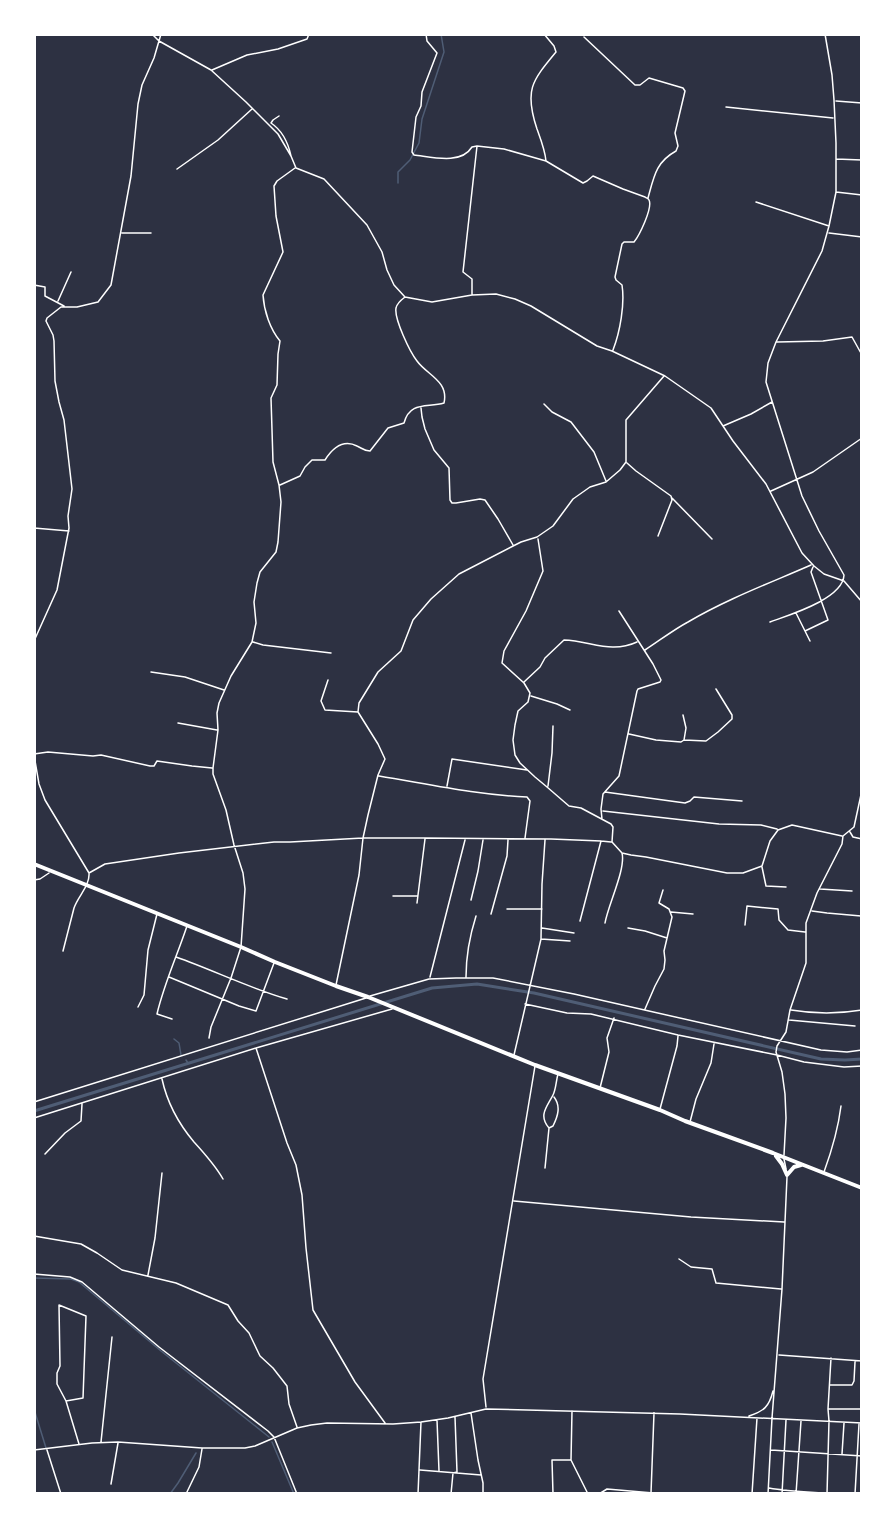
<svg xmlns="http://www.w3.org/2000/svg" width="896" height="1528" viewBox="0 0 896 1528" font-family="'Golos Text',sans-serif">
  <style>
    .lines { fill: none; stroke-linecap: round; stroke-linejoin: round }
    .stream { stroke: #4f5d75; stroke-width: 1.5 }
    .canal { stroke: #4f5d75; stroke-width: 3 }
    .minor { stroke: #fff; stroke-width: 1.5 }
    .trunk { stroke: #fff; stroke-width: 4 }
  </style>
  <rect width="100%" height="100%" fill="#2d3142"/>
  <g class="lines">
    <!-- stream -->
    <path class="stream" d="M398,183V172L410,160L419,143L422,119L444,52L441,34
      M174,1039L179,1043L181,1055
      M186,1060L188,1063
      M34,1278L71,1279L79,1282L161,1351L269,1437
      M34,1409L46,1448
      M272,1442L294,1494
      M170,1494L178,1483L196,1453"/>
    <!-- canal -->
    <path class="canal" d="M34,1111L432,988L477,984L534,993L821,1059L845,1060L862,1059"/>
    <!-- minor -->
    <path class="minor" d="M152,34L159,41L211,70L246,102L278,134L291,156L296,168L324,179L367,225L382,252L387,270L394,285L405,297L432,302L472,295L496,294L515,299L531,306L597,346L612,351L665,376L711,408L733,441L766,484L802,553L814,566L824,574L844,581L862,602
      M426,34L427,41L437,53L422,92L421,106L416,117L412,152L414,155C432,157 461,165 472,147L477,146
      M544,34L554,46L556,52C532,81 524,90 537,129C541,140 545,150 546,161L583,183L587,181L593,176L623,189L645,197C646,198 648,198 649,200C653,208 639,236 634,242H624L622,244L615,277L616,280L622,285C625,304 620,332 613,350
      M584,37L635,85H640L649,78L683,88L685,91L675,133L678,146L676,151C656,162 654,176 648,198
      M212,70L247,55L278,49L307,39L309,34
      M836,101L862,103
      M726,107L833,118
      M279,116L273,120L271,123C283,131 288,142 291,156
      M836,159L862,160
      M177,169L218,140L252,109
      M836,192L862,195
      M756,202L829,226
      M122,233H151
      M829,233L862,237
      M34,285L45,287V296L64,306
      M472,295V279L463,272L477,146L504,149L546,161
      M58,301L71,272
      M777,342L823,341L852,337L862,355
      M544,404L552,412L571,422L594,452L606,481
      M421,408L422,417L425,429L434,450L449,468L450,500L452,503H456L480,499L485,500L498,519L513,545
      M723,426L751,414L772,402
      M627,463L636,471L671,496L672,500L658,536
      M280,485L300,476L305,467L312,460H325C332,449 343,439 357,446C362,448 364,451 370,451L388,428L404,423C410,401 427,408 444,403C449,381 427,375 417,361C410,352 394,319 396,308C397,303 401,300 405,297
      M771,491L813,472L862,438
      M672,498L712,539
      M34,528L69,531
      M538,539L543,571L526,611L504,651L502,663L524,683L530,693L528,702L518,711L515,725L513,740L515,755L520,763L535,777L547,787L569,806L581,808L611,824L613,827L612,842L622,853L631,855L646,857L727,873H743L762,866L770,841L778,830L792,825L842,836
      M796,613L810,641
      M770,622C789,615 843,599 844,575L819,531L802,496L766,382L768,363L776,342L822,251L829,226L836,192V143L834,100L832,75L825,34
      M805,631L828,620L811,572L813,567
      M34,641L57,590L69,528L68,516L72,489L64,420L59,402L55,381L54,341L53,335L46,321L47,318L61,307H77L98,302L111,285L131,176L138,104L142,85L154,58L161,34
      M253,642L263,645L331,653
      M645,650C659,641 673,630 688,622C727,599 770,583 811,565
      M151,672L185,677L224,690
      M328,680L321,701L325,710L358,712
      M524,682L540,667L545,658L564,640C591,641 611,654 637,642
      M531,696L557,704L570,710
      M178,723L217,730
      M629,734L656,740L681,742L684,740L686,728L683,715
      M684,740L706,741L718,732L732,719V715L716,689
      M34,754L48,752L93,756L101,755L150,766H154L157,761L192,766L212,768
      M34,755L39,784L45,800L89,873C90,886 78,896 74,908L63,951
      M379,776C428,784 477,795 527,797L530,801L525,838
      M447,786L452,759L527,770
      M548,786L552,753L553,726
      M605,792L685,803L690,801L694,797L742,801
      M603,811L719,824L761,825L777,829
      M602,819L601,809L603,794L619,776L637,691L638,689L660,682L661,680L653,664L619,611
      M850,832L853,837L862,839
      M762,867L766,886L786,887
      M89,873L105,864L179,853L274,842H290L363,838H425L551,839L601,841L611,842
      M34,880L40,879L49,873
      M820,889L852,891
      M393,896H417
      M471,900L478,871L483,840
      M417,903L425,839
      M507,909H542
      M812,911L827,913L861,916
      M671,912L693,914
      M491,914L507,856L508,840
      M580,921L601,841
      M605,923C608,905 626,869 622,853
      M745,925L747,906L778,909L779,920L788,930L805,932
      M542,928L574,933
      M628,928L645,931L667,938
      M541,939L570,941
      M176,957C213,970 249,988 287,999
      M169,977L239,1006L256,1011L274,963
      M430,977L465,840
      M466,977C466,957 470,935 476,916
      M336,985L359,875L363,838L368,815L378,775L385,759L378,744L358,712L359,703L378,672L401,651L413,620L431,599L459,574L521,542L537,537L553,526L573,499L590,487L606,482L620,470L626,462V420L664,376
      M370,996L429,979L456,978H493L574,994L821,1050L847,1052L862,1050
      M525,1004L567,1013L591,1014L678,1035L777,1055L804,1062L844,1067L862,1066
      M138,1007L144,995L148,950L157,914
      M645,1009L655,986L664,969L665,960L664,951L672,917L669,909L659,903L663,890
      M791,1010C815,1014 838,1014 862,1010
      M172,1019L157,1014C164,984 177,956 187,926
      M789,1020L855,1026
      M209,1038L211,1027L231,978L241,947L245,889L243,873L234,845L226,810L213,774V768L218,730L217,713L219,703L231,676L252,642L256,623L254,602L257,583L260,572L276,552L278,542L281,502L279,485L273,462L271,398L277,385L278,354L280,341C270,329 264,311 263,295L283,252L276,216L274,186L277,181L295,168
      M256,1048L287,1143L296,1165L302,1195L306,1248L313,1310L355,1382L385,1423
      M514,1055L541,939L542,884L545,840
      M162,1079C167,1102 178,1123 194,1142C205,1154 215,1165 223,1179
      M600,1088L609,1052L607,1038L614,1018
      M34,1102L366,998
      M660,1109L677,1046L678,1036
      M34,1118L256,1048L392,1009
      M690,1122L696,1099L711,1063L714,1044
      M549,1128L553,1126C558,1116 561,1106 554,1097
      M45,1154L65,1133L81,1121L82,1104
      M784,1155L786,1118L785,1094L782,1072L776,1052L777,1046L786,1032L790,1010L806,963V923L817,893L842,844L843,836L854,827L862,790
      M784,1159L786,1169
      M545,1168L549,1128C538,1115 547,1107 553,1095C556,1089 556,1081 558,1074
      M824,1172C832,1150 838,1130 841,1106
      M514,1201L691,1217L784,1222
      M34,1236L81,1244L97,1253L122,1270L176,1283L228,1305L238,1321L249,1333L260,1356L273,1368L287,1386L289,1404L297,1427
      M679,1259L691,1267L712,1269L716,1283L781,1289
      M34,1274L70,1277L82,1282L159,1347L268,1431L274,1437L297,1494
      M148,1275L155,1238L162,1173
      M779,1355L862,1361
      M830,1385H852L854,1381L855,1362
      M66,1401L83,1398L86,1316L59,1305L60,1366L57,1373V1384L66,1401L79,1444
      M486,1407L483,1379L535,1066
      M829,1409H862
      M572,1411L571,1460L588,1494
      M471,1413L478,1460L483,1483V1494
      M749,1416C764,1411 769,1407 773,1391
      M437,1420L439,1471
      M101,1442L112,1337
      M34,1450L92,1443L118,1442L202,1448H245L255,1446L297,1428L311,1425L327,1423L393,1424L421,1422L448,1418L486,1409L680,1414L862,1423
      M47,1450L61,1494
      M771,1450L862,1456
      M842,1454L844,1423
      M420,1470L481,1475
      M111,1484L118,1443
      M769,1488C791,1492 815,1492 838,1494
      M651,1493L654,1413
      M186,1494L199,1467L202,1449
      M418,1494L421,1422
      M451,1494L453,1473L457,1472L455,1417
      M553,1494L552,1460H571
      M599,1494L607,1489L665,1494
      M752,1494L757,1418
      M768,1494L772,1418L782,1289L787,1177
      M782,1494L786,1420
      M796,1494L801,1421
      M827,1494L829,1421L828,1409L831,1358
      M855,1494L859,1424"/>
    <!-- trunk -->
    <path class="trunk" d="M34,864L241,947L275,962L336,986L368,997L535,1065L660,1110L685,1121L773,1153L862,1188
      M776,1156L782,1164L787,1175L794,1167L801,1165"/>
  </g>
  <!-- border -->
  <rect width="896" height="1528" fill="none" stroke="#ffffff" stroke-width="72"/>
</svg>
